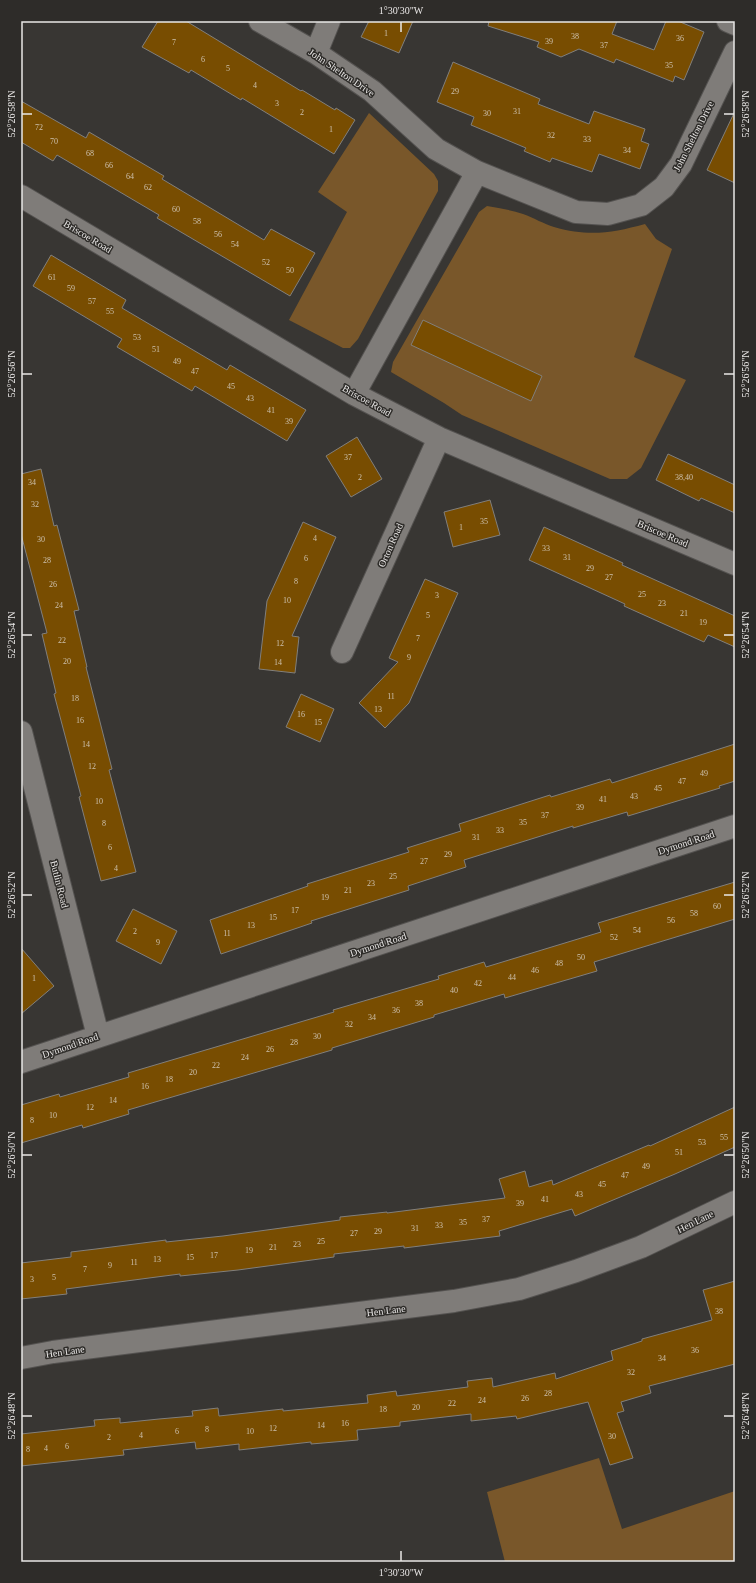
<svg xmlns="http://www.w3.org/2000/svg" width="756" height="1583" viewBox="0 0 756 1583" font-family="'Times New Roman',serif">
  <style>
    .green { fill: #79572a }
    .building { fill: #784d01; stroke: #817f7c }
    .lines { fill: none; stroke-linecap: round; stroke-linejoin: round }
    .minor-casing { stroke: #545250; stroke-width: 24 }
    .minor { stroke: #7f7c79; stroke-width: 22 }
    .ticks { fill: none; stroke: #e9e7e6; stroke-width: 1.5 }
    .labels { text-anchor: middle; stroke-width: 3; stroke-linejoin: round; paint-order: stroke }
    .number-label { font-size: 8px; fill: #cdc0ad }
    .street-label { font-size: 10px; fill: #e9e7e6; stroke: #2e2c29 }
    .neatline { fill: none; stroke: #e9e7e6; stroke-width: 1.5 }
    .ticks-label { font-size: 10px; text-anchor: middle; fill: #e9e7e6 }
  </style>
  <rect width="100%" height="100%" fill="#383633"/>
  <!-- green -->
  <path class="green" d="M369,113L434,174L438,181V191L358,339L350,348H343L289,320L347,212L318,192Z
    M487,206C499,208 511,210 523,214C534,218 544,224 554,227C589,237 612,233 645,224L656,239L672,249L634,357L686,380L641,468L627,479H610L462,415L444,403L391,372L393,362L479,212Z
    M599,1458L622,1529L735,1491V1562H505L487,1492Z"/>
  <!-- building -->
  <path class="building" d="M158,21H186L301,91L302,90L335,110L336,108L355,120L334,154L242,98L241,100L191,70L189,73L142,47Z
    M369,21H413L399,53L361,37Z
    M489,21H617L612,34L654,50L666,21H678L704,32L684,80L675,76L673,82L616,59L614,63L579,49L561,57L537,47L539,42L488,26Z
    M453,62L540,99L538,104L589,124L594,111L645,129L641,141L649,144L640,169L599,154L592,172L552,158L550,162L524,151L526,148L471,125L474,117L437,102Z
    M21,101L86,138L89,132L164,176L162,179L264,240L271,229L315,253L290,296L157,218L159,215L57,155L53,161L21,142Z
    M735,111V183L707,170Z
    M51,255L126,300L122,308L227,370L230,365L306,410L287,441L195,386L192,391L117,347L122,339L33,286Z
    M423,320L542,376L531,401L411,345Z
    M357,437L382,479L351,497L326,456Z
    M668,454L735,485V513L701,498L699,501L656,480Z
    M41,469L54,526L57,525L79,610L74,611L87,667H86L112,769L109,770L136,872L101,881L79,797L81,796L54,694L56,693L42,634L47,633L21,534V474Z
    M490,500L500,535L453,547L444,512Z
    M303,522L336,537L292,636L299,637L295,673L259,669L267,601Z
    M544,527L623,563L622,565L735,616V647L708,635L704,642L624,606L625,604L529,560Z
    M425,579L458,593L409,703L385,728L359,703L398,662L389,658Z
    M301,694L334,709L320,742L286,727Z
    M735,744V781L719,786L720,788L628,816L627,812L573,828V826L464,860L466,867L408,886L409,890L311,921L312,923L221,954L210,920L308,886L307,884L409,852L407,848L461,831L459,824L550,795L551,797L610,779L612,783Z
    M735,882V919L594,962L597,971L505,998L504,994L434,1015V1017L332,1048V1050L128,1110L129,1114L83,1128L82,1125L21,1143V1105L59,1094L60,1097L129,1077L128,1073L334,1012L333,1010L439,979L438,976L484,962L486,967L601,932L598,923Z
    M133,909L177,931L161,964L116,941Z
    M21,948L54,986L21,1014Z
    M735,1107V1147L675,1174L575,1216L572,1209L499,1231L500,1236L404,1248V1246L334,1254V1257L238,1270L180,1276V1274L149,1278L66,1289L67,1294L21,1299V1263L71,1257V1252L96,1249L166,1240V1242L223,1236L340,1220V1217L387,1212V1213L505,1198L499,1179L525,1171L529,1187L552,1180L553,1185L649,1145L650,1146Z
    M735,1281V1364L649,1386L651,1393L621,1402L624,1411L617,1413L633,1458L610,1465L588,1402L517,1419L516,1416L471,1421V1414L400,1422V1426L357,1430L358,1440L311,1444V1442L239,1450V1444L196,1449L195,1442L123,1450L124,1455L21,1466V1434L95,1426L94,1420L120,1418V1423L159,1419L193,1416L192,1411L218,1408L219,1416L283,1409V1411L368,1403L367,1395L396,1391L397,1396L468,1387L467,1381L492,1378L493,1387L555,1373L556,1379L613,1360L611,1351L642,1341V1339L712,1320L703,1290Z"/>
  <g class="lines">
    <defs>
      <path id="minor" d="M260,21L316,53L372,91L436,149L477,172L576,212L608,214L641,205L664,187L681,164L735,52
        M728,21L735,24
        M316,53L329,21
        M21,196L354,394L439,438L735,564
        M354,394L477,172
        M342,652L439,438
        M21,732L98,1036
        M21,1062L735,826
        M21,1358L53,1352L454,1301L519,1289L576,1271L641,1247L735,1202"/>
    </defs>
    <!-- minor casing -->
    <use href="#minor" class="minor-casing"/>
    <!-- minor -->
    <use href="#minor" class="minor"/>
  </g>
  <!-- ticks -->
  <path class="ticks" d="M401,22V32M22,114H32M724,114H734M22,374H32M724,374H734M22,635H32M724,635H734M22,895H32M724,895H734M22,1155H32M724,1155H734M22,1416H32M724,1416H734M401,1551V1561"/>
  <g class="labels">
    <!-- number labels -->
    <g class="number-label">
      <text x="386" y="36">1</text>
      <text x="575" y="39">38</text>
      <text x="680" y="41">36</text>
      <text x="549" y="44">39</text>
      <text x="174" y="45">7</text>
      <text x="604" y="48">37</text>
      <text x="203" y="62">6</text>
      <text x="669" y="68">35</text>
      <text x="228" y="71">5</text>
      <text x="255" y="88">4</text>
      <text x="455" y="94">29</text>
      <text x="277" y="106">3</text>
      <text x="517" y="114">31</text>
      <text x="302" y="115">2</text>
      <text x="487" y="116">30</text>
      <text x="39" y="130">72</text>
      <text x="331" y="132">1</text>
      <text x="551" y="138">32</text>
      <text x="587" y="142">33</text>
      <text x="54" y="144">70</text>
      <text x="627" y="153">34</text>
      <text x="90" y="156">68</text>
      <text x="109" y="168">66</text>
      <text x="130" y="179">64</text>
      <text x="148" y="190">62</text>
      <text x="176" y="212">60</text>
      <text x="197" y="224">58</text>
      <text x="218" y="237">56</text>
      <text x="235" y="247">54</text>
      <text x="266" y="265">52</text>
      <text x="290" y="273">50</text>
      <text x="52" y="280">61</text>
      <text x="71" y="291">59</text>
      <text x="92" y="304">57</text>
      <text x="110" y="314">55</text>
      <text x="137" y="340">53</text>
      <text x="156" y="352">51</text>
      <text x="177" y="364">49</text>
      <text x="195" y="374">47</text>
      <text x="231" y="389">45</text>
      <text x="250" y="401">43</text>
      <text x="271" y="413">41</text>
      <text x="289" y="424">39</text>
      <text x="348" y="460">37</text>
      <text x="360" y="480">2</text>
      <text x="684" y="480">38,40</text>
      <text x="32" y="485">34</text>
      <text x="35" y="507">32</text>
      <text x="484" y="524">35</text>
      <text x="461" y="530">1</text>
      <text x="315" y="541">4</text>
      <text x="41" y="542">30</text>
      <text x="546" y="551">33</text>
      <text x="567" y="560">31</text>
      <text x="306" y="561">6</text>
      <text x="47" y="563">28</text>
      <text x="590" y="571">29</text>
      <text x="609" y="580">27</text>
      <text x="296" y="584">8</text>
      <text x="53" y="587">26</text>
      <text x="642" y="597">25</text>
      <text x="437" y="598">3</text>
      <text x="287" y="603">10</text>
      <text x="662" y="606">23</text>
      <text x="59" y="608">24</text>
      <text x="684" y="616">21</text>
      <text x="428" y="618">5</text>
      <text x="703" y="625">19</text>
      <text x="418" y="641">7</text>
      <text x="62" y="643">22</text>
      <text x="280" y="646">12</text>
      <text x="409" y="660">9</text>
      <text x="67" y="664">20</text>
      <text x="278" y="665">14</text>
      <text x="391" y="699">11</text>
      <text x="75" y="701">18</text>
      <text x="378" y="712">13</text>
      <text x="301" y="717">16</text>
      <text x="80" y="723">16</text>
      <text x="318" y="725">15</text>
      <text x="86" y="747">14</text>
      <text x="92" y="769">12</text>
      <text x="704" y="776">49</text>
      <text x="682" y="784">47</text>
      <text x="658" y="791">45</text>
      <text x="634" y="799">43</text>
      <text x="603" y="802">41</text>
      <text x="99" y="804">10</text>
      <text x="580" y="810">39</text>
      <text x="545" y="818">37</text>
      <text x="523" y="825">35</text>
      <text x="104" y="826">8</text>
      <text x="500" y="833">33</text>
      <text x="476" y="840">31</text>
      <text x="110" y="850">6</text>
      <text x="448" y="857">29</text>
      <text x="424" y="864">27</text>
      <text x="116" y="871">4</text>
      <text x="393" y="879">25</text>
      <text x="371" y="886">23</text>
      <text x="348" y="893">21</text>
      <text x="325" y="900">19</text>
      <text x="717" y="909">60</text>
      <text x="295" y="913">17</text>
      <text x="694" y="916">58</text>
      <text x="273" y="920">15</text>
      <text x="671" y="923">56</text>
      <text x="251" y="928">13</text>
      <text x="637" y="933">54</text>
      <text x="135" y="934">2</text>
      <text x="227" y="936">11</text>
      <text x="614" y="940">52</text>
      <text x="158" y="945">9</text>
      <text x="581" y="960">50</text>
      <text x="559" y="966">48</text>
      <text x="535" y="973">46</text>
      <text x="512" y="980">44</text>
      <text x="34" y="981">1</text>
      <text x="478" y="986">42</text>
      <text x="454" y="993">40</text>
      <text x="419" y="1006">38</text>
      <text x="396" y="1013">36</text>
      <text x="372" y="1020">34</text>
      <text x="349" y="1027">32</text>
      <text x="317" y="1039">30</text>
      <text x="294" y="1045">28</text>
      <text x="270" y="1052">26</text>
      <text x="245" y="1060">24</text>
      <text x="216" y="1068">22</text>
      <text x="193" y="1075">20</text>
      <text x="169" y="1082">18</text>
      <text x="145" y="1089">16</text>
      <text x="113" y="1103">14</text>
      <text x="90" y="1110">12</text>
      <text x="53" y="1118">10</text>
      <text x="32" y="1123">8</text>
      <text x="724" y="1140">55</text>
      <text x="702" y="1145">53</text>
      <text x="679" y="1155">51</text>
      <text x="646" y="1169">49</text>
      <text x="625" y="1178">47</text>
      <text x="602" y="1187">45</text>
      <text x="579" y="1197">43</text>
      <text x="545" y="1202">41</text>
      <text x="520" y="1206">39</text>
      <text x="486" y="1222">37</text>
      <text x="463" y="1225">35</text>
      <text x="439" y="1228">33</text>
      <text x="415" y="1231">31</text>
      <text x="378" y="1234">29</text>
      <text x="354" y="1236">27</text>
      <text x="321" y="1244">25</text>
      <text x="297" y="1247">23</text>
      <text x="273" y="1250">21</text>
      <text x="249" y="1253">19</text>
      <text x="214" y="1258">17</text>
      <text x="190" y="1260">15</text>
      <text x="157" y="1262">13</text>
      <text x="134" y="1265">11</text>
      <text x="110" y="1268">9</text>
      <text x="85" y="1272">7</text>
      <text x="54" y="1280">5</text>
      <text x="32" y="1282">3</text>
      <text x="719" y="1314">38</text>
      <text x="695" y="1353">36</text>
      <text x="662" y="1361">34</text>
      <text x="631" y="1375">32</text>
      <text x="548" y="1396">28</text>
      <text x="525" y="1401">26</text>
      <text x="482" y="1403">24</text>
      <text x="452" y="1406">22</text>
      <text x="416" y="1410">20</text>
      <text x="383" y="1412">18</text>
      <text x="345" y="1426">16</text>
      <text x="321" y="1428">14</text>
      <text x="273" y="1431">12</text>
      <text x="207" y="1432">8</text>
      <text x="177" y="1434">6</text>
      <text x="250" y="1434">10</text>
      <text x="141" y="1438">4</text>
      <text x="612" y="1439">30</text>
      <text x="109" y="1440">2</text>
      <text x="67" y="1449">6</text>
      <text x="46" y="1451">4</text>
      <text x="28" y="1452">8</text>
    </g>
    <!-- street labels -->
    <g class="street-label">
      <text transform="translate(342 72) rotate(34)" y="4">John Shelton Drive</text>
      <text transform="translate(693 136) rotate(-63)" y="4">John Shelton Drive</text>
      <text transform="translate(88 236) rotate(31)" y="4">Briscoe Road</text>
      <text transform="translate(367 400) rotate(29)" y="4">Briscoe Road</text>
      <text transform="translate(663 533) rotate(23)" y="4">Briscoe Road</text>
      <text transform="translate(390 545) rotate(-66)" y="4">Orton Road</text>
      <text transform="translate(686 842) rotate(-18)" y="4">Dymond Road</text>
      <text transform="translate(60 884) rotate(76)" y="4">Butlin Road</text>
      <text transform="translate(378 944) rotate(-18)" y="4">Dymond Road</text>
      <text transform="translate(70 1045) rotate(-19)" y="4">Dymond Road</text>
      <text transform="translate(695 1221) rotate(-26)" y="4">Hen Lane</text>
      <text transform="translate(386 1310) rotate(-7)" y="4">Hen Lane</text>
      <text transform="translate(65 1351) rotate(-8)" y="4">Hen Lane</text>
    </g>
  </g>
  <!-- border -->
  <rect width="756" height="1583" fill="none" stroke="#2e2c29" stroke-width="44"/>
  <rect x="22" y="22" width="712" height="1539" class="neatline"/>
  <g class="ticks-label">
    <text x="401" y="14">1°30'30"W</text>
    <text transform="translate(11 114) rotate(-90)" y="4">52°26'58"N</text>
    <text transform="translate(745 114) rotate(-90)" y="4">52°26'58"N</text>
    <text transform="translate(11 374) rotate(-90)" y="4">52°26'56"N</text>
    <text transform="translate(745 374) rotate(-90)" y="4">52°26'56"N</text>
    <text transform="translate(11 635) rotate(-90)" y="4">52°26'54"N</text>
    <text transform="translate(745 635) rotate(-90)" y="4">52°26'54"N</text>
    <text transform="translate(11 895) rotate(-90)" y="4">52°26'52"N</text>
    <text transform="translate(745 895) rotate(-90)" y="4">52°26'52"N</text>
    <text transform="translate(11 1155) rotate(-90)" y="4">52°26'50"N</text>
    <text transform="translate(745 1155) rotate(-90)" y="4">52°26'50"N</text>
    <text transform="translate(11 1416) rotate(-90)" y="4">52°26'48"N</text>
    <text transform="translate(745 1416) rotate(-90)" y="4">52°26'48"N</text>
    <text x="401" y="1576">1°30'30"W</text>
  </g>
</svg>
